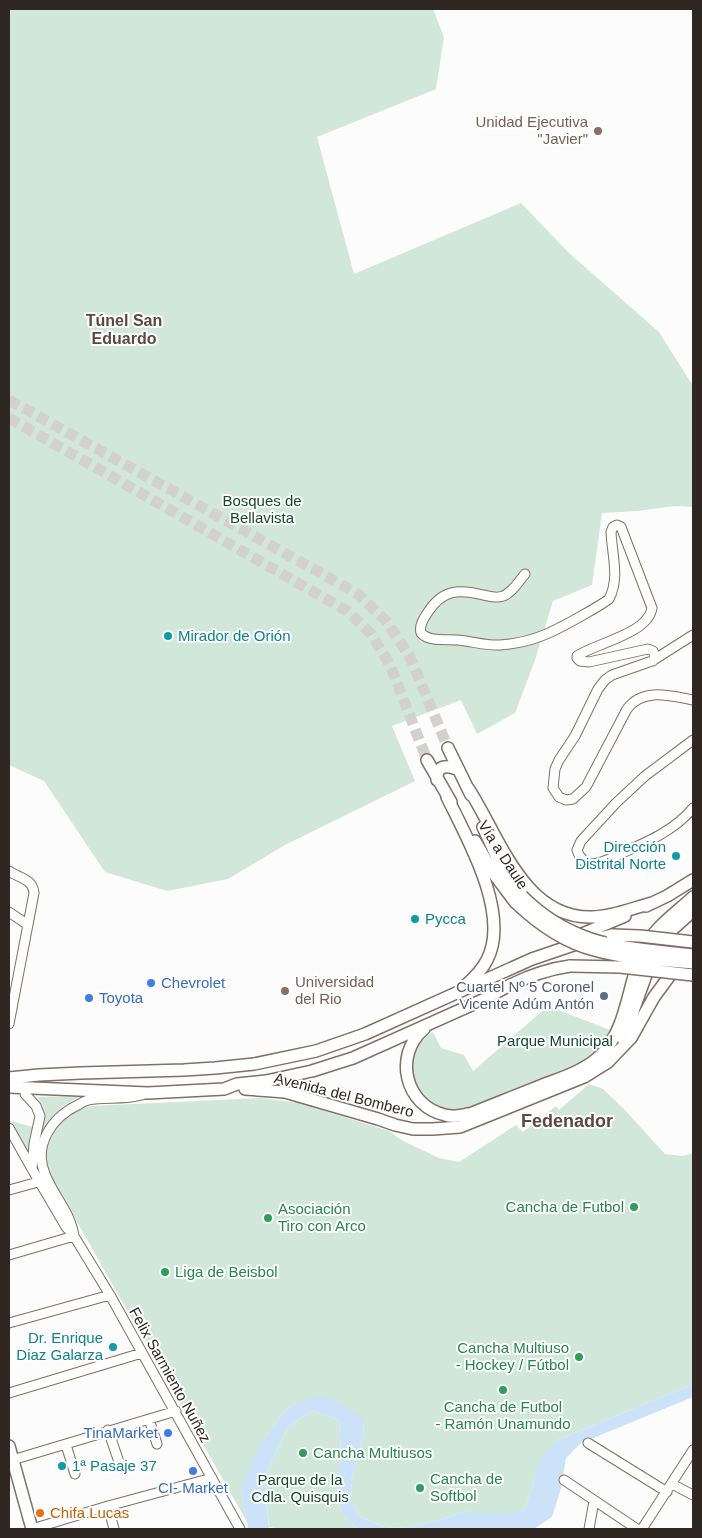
<svg xmlns="http://www.w3.org/2000/svg" width="702" height="1538" viewBox="0 0 702 1538" font-family="Helvetica,sans-serif">
  <style>
    .green { fill: #d1e7d9 }
    .water { fill: #cbe2f9 }
    .lines { fill: none; stroke-linecap: round; stroke-linejoin: round }
    .major-tunnel { stroke: #d3d1d0; stroke-width: 11; stroke-dasharray: 11 5.5; stroke-linecap: butt }
    .minor-casing { stroke: #836f64; stroke-width: 11 }
    .major-casing { stroke: #836f64; stroke-width: 14 }
    .minor { stroke: #fff; stroke-width: 9 }
    .major { stroke: #fff; stroke-width: 11 }
    .major-bridge-casing { stroke: #836f64; stroke-width: 14; stroke-linecap: butt }
    .major-bridge { stroke: #fff; stroke-width: 11 }
    .education-dot { fill: #8d6e63; stroke: #fff; stroke-width: 2 }
    .culture-dot { fill: #0f9aa8; stroke: #fff; stroke-width: 2 }
    .shop-dot { fill: #3f7fe0; stroke: #fff; stroke-width: 2 }
    .service-dot { fill: #5c6f8a; stroke: #fff; stroke-width: 2 }
    .leisure-dot { fill: #2e9e5b; stroke: #fff; stroke-width: 2 }
    .food-dot { fill: #e8710a; stroke: #fff; stroke-width: 2 }
    .labels { text-anchor: middle; stroke-width: 4; stroke-linejoin: round; paint-order: stroke }
    .education-label { font-size: 15px; fill: #785e54; stroke: #fff; text-anchor: end }
    .park-label { font-size: 15px; fill: #15482e; stroke: #fff }
    .culture-label { font-size: 15px; fill: #0d838f; stroke: #fff; text-anchor: start }
    .street-label { font-size: 15px; fill: #302722; stroke: #fff }
    .shop-label { font-size: 15px; fill: #366cbe; stroke: #fff; text-anchor: start }
    .service-label { font-size: 15px; fill: #4e5e75; stroke: #fff; text-anchor: end }
    .leisure-label { font-size: 15px; fill: #27864d; stroke: #fff; text-anchor: start }
    .food-label { font-size: 15px; fill: #c56008; stroke: #fff; text-anchor: start }
    .neighbourhood-label { font-size: 16px; font-weight: bold; fill: #5b483e; stroke: #fff }
    .quarter-label { font-size: 18px; font-weight: bold; fill: #5b483e; stroke: #fff }
  </style>
  <rect width="100%" height="100%" fill="#fcfcfc"/>
  <!-- green -->
  <path class="green" d="M9,9H433L444,37L436,89L317,137L354,274L521,203L569,253L659,332L693,386V507L674,506L638,511L602,513L592,585L553,601L535,660L515,713L477,734L461,700L392,726L415,781L285,845L228,879L167,891L105,872L44,781L9,765Z
    M548,1006L610,1030L598,1051L579,1064L463,1111C458,1111 452,1111 447,1110C411,1098 398,1053 433,1032L441,1048L464,1055L473,1071Z
    M589,1084L603,1089L624,1109L665,1154L683,1156L693,1153V1384L558,1440L535,1473L532,1489L524,1510L505,1515L465,1511L447,1518L408,1528L384,1527L361,1517L352,1504L351,1481L358,1459L363,1436L364,1418L297,1402L283,1413L266,1437L241,1491L247,1522L46,1167L45,1151L56,1129L64,1119L75,1111L90,1106L261,1098L299,1103L389,1131L403,1141L439,1158L459,1162L516,1125L523,1132L556,1106L559,1110Z
    M84,1096C60,1104 49,1116 39,1140C43,1124 48,1111 37,1097Z
    M10,1121L34,1127L30,1155Z
    M312,1411L339,1420L341,1452L335,1488L342,1514L358,1529H281L269,1527L264,1478L288,1427Z"/>
  <!-- water -->
  <path class="water" d="M693,1384V1397L581,1443L566,1458L561,1488L552,1517L534,1529H358L342,1514L335,1488L341,1452L339,1420L312,1411L288,1427L264,1478L269,1529H248L241,1491L254,1456L266,1437L283,1413L297,1402L316,1397L331,1398L364,1418L363,1436L358,1459L351,1481L352,1504L361,1517L384,1527L408,1528L447,1518L465,1511L505,1514L524,1510L532,1489L535,1473L543,1455L558,1440Z"/>
  <g class="lines">
    <!-- major-tunnel -->
    <path class="major-tunnel" d="M9,400L358,594L387,622L410,657L448,748
      M9,418L347,611L371,634L390,665L427,760"/>
    <defs>
      <path id="minor" d="M525,574C519,581 512,593 503,596C496,599 489,596 483,595C459,589 443,589 428,612C424,618 419,625 421,633C429,642 446,639 457,640C471,641 486,646 500,645C533,643 555,631 583,615C592,610 601,605 609,599C620,578 612,555 611,532L613,527L617,525L621,527L652,608C648,634 596,643 577,656V658L580,661L589,662L648,649L653,651L655,656L653,661L649,662L612,675L605,680L598,689L575,736L559,760L555,769L553,788L559,797L566,800L573,799L586,787L627,709C643,687 671,696 693,700
        M652,661L693,635
        M693,740L645,776L616,803L581,841L577,850L579,855L586,864C598,865 609,859 620,854C647,842 674,831 693,808
        M9,871C19,878 33,879 34,893L9,1024
        M9,912L28,925
        M25,1094L36,1106L40,1116L34,1144L32,1169L66,1227L74,1236L110,1295L240,1529
        M9,1128L32,1169
        M9,1190L38,1182
        M74,1236C71,1213 53,1195 45,1174C33,1145 52,1117 78,1105C81,1103 85,1101 88,1100C106,1097 124,1100 142,1095
        M9,1255L74,1236
        M9,1323L110,1295
        M9,1393L142,1353
        M149,1419L157,1444
        M108,1430L119,1462
        M588,1443L667,1492
        M66,1445L75,1474
        M9,1461L176,1411
        M564,1480L637,1529
        M672,1484L693,1495
        M108,1506L114,1529
        M32,1529L108,1506L212,1478
        M589,1529L594,1501
        M642,1529L693,1450"/>
      <path id="major" d="M448,748L471,795
        M427,760L451,802
        M437,780C436,764 448,765 459,770
        M468,788C499,835 523,919 592,917C612,917 633,908 652,903
        M447,797C467,838 511,914 487,960C482,970 473,979 465,986
        M483,827L502,868L522,896
        M475,841L494,874L515,902
        M646,906L667,896L693,880
        M575,937L625,916
        M424,1029C393,1055 405,1106 445,1115C454,1118 463,1115 472,1113C495,1104 517,1095 540,1086C561,1078 585,1071 601,1055C630,1025 627,978 647,943C658,925 678,911 693,897
        M623,1039L654,953L665,936L693,911
        M9,1078L39,1075L81,1073L184,1070L215,1068L254,1064L316,1051L365,1034L532,959L582,942L612,935
        M9,1087L148,1093L224,1089L237,1084L266,1081L312,1071L353,1058L487,998C513,982 540,970 570,966
        M245,1089L285,1092L378,1119L395,1125L413,1129H433L460,1127L584,1077L608,1062L631,1038L654,997L693,944
        M9,1446L32,1529"/>
    </defs>
    <!-- minor casing -->
    <use href="#minor" class="minor-casing"/>
    <!-- major casing -->
    <use href="#major" class="major-casing"/>
    <!-- minor -->
    <use href="#minor" class="minor"/>
    <!-- major -->
    <use href="#major" class="major"/>
    <defs>
      <path id="major-bridge" d="M522,896C574,948 625,947 693,955
        M515,902C538,924 563,942 594,950C626,959 660,960 693,963
        M612,935L640,936L693,942
        M570,966L620,967L693,975"/>
    </defs>
    <!-- major-bridge casing -->
    <use href="#major-bridge" class="major-bridge-casing"/>
    <!-- major-bridge -->
    <use href="#major-bridge" class="major-bridge"/>
  </g>
  <!-- markers -->
  <g class="education-dot">
    <circle cx="598" cy="131" r="5"/>
    <circle cx="285" cy="991" r="5"/>
  </g>
  <g class="culture-dot">
    <circle cx="168" cy="636" r="5"/>
    <circle cx="676" cy="856" r="5"/>
    <circle cx="415" cy="919" r="5"/>
    <circle cx="113" cy="1347" r="5"/>
    <circle cx="62" cy="1466" r="5"/>
  </g>
  <g class="shop-dot">
    <circle cx="151" cy="983" r="5"/>
    <circle cx="89" cy="998" r="5"/>
    <circle cx="168" cy="1433" r="5"/>
    <circle cx="193" cy="1471" r="5"/>
  </g>
  <circle class="service-dot" cx="604" cy="996" r="5"/>
  <g class="leisure-dot">
    <circle cx="634" cy="1207" r="5"/>
    <circle cx="268" cy="1218" r="5"/>
    <circle cx="165" cy="1272" r="5"/>
    <circle cx="579" cy="1357" r="5"/>
    <circle cx="503" cy="1390" r="5"/>
    <circle cx="303" cy="1453" r="5"/>
    <circle cx="420" cy="1488" r="5"/>
  </g>
  <circle class="food-dot" cx="40" cy="1513" r="5"/>
  <g class="labels">
    <!-- education labels -->
    <g class="education-label">
      <text x="588" y="127">Unidad Ejecutiva<tspan x="588" dy="17">"Javier"</tspan></text>
      <text x="295" y="987" text-anchor="start">Universidad<tspan x="295" dy="17">del Rio</tspan></text>
    </g>
    <!-- park labels -->
    <g class="park-label">
      <text x="262" y="506">Bosques de<tspan x="262" dy="17">Bellavista</tspan></text>
      <text x="555" y="1046">Parque Municipal</text>
      <text x="300" y="1485">Parque de la<tspan x="300" dy="17">Cdla. Quisquis</tspan></text>
    </g>
    <!-- culture labels -->
    <g class="culture-label">
      <text x="178" y="641">Mirador de Orión</text>
      <text x="666" y="852" text-anchor="end">Dirección<tspan x="666" dy="17">Distrital Norte</tspan></text>
      <text x="425" y="924">Pycca</text>
      <text x="103" y="1343" text-anchor="end">Dr. Enrique<tspan x="103" dy="17">Diaz Galarza</tspan></text>
      <text x="72" y="1471">1ª Pasaje 37</text>
    </g>
    <!-- street labels -->
    <g class="street-label">
      <text transform="translate(503 855) rotate(57)" y="5">Vía a Daule</text>
      <text transform="translate(344 1095) rotate(14)" y="5">Avenida del Bombero</text>
      <text transform="translate(170 1375) rotate(61)" y="5">Felix Sarmiento Nuñez</text>
    </g>
    <!-- shop labels -->
    <g class="shop-label">
      <text x="161" y="988">Chevrolet</text>
      <text x="99" y="1003">Toyota</text>
      <text x="158" y="1438" text-anchor="end">TinaMarket</text>
      <text x="193" y="1493" text-anchor="middle">CI- Market</text>
    </g>
    <!-- service labels -->
    <g class="service-label">
      <text x="594" y="992">Cuartel Nº 5 Coronel<tspan x="594" dy="17">Vicente Adúm Antón</tspan></text>
    </g>
    <!-- leisure labels -->
    <g class="leisure-label">
      <text x="624" y="1212" text-anchor="end">Cancha de Futbol</text>
      <text x="278" y="1214">Asociación<tspan x="278" dy="17">Tiro con Arco</tspan></text>
      <text x="175" y="1277">Liga de Beisbol</text>
      <text x="569" y="1353" text-anchor="end">Cancha Multiuso<tspan x="569" dy="17">- Hockey / Fútbol</tspan></text>
      <text x="503" y="1412" text-anchor="middle">Cancha de Futbol<tspan x="503" dy="17">- Ramón Unamundo</tspan></text>
      <text x="313" y="1458">Cancha Multiusos</text>
      <text x="430" y="1484">Cancha de<tspan x="430" dy="17">Softbol</tspan></text>
    </g>
    <!-- food labels -->
    <g class="food-label">
      <text x="50" y="1518">Chifa Lucas</text>
    </g>
    <!-- neighbourhood labels -->
    <g class="neighbourhood-label">
      <text x="124" y="326">Túnel San<tspan x="124" dy="18">Eduardo</tspan></text>
    </g>
    <!-- quarter labels -->
    <g class="quarter-label">
      <text x="567" y="1127">Fedenador</text>
    </g>
  </g>
  <!-- border -->
  <rect width="702" height="1538" fill="none" stroke="#302722" stroke-width="20"/>
</svg>
